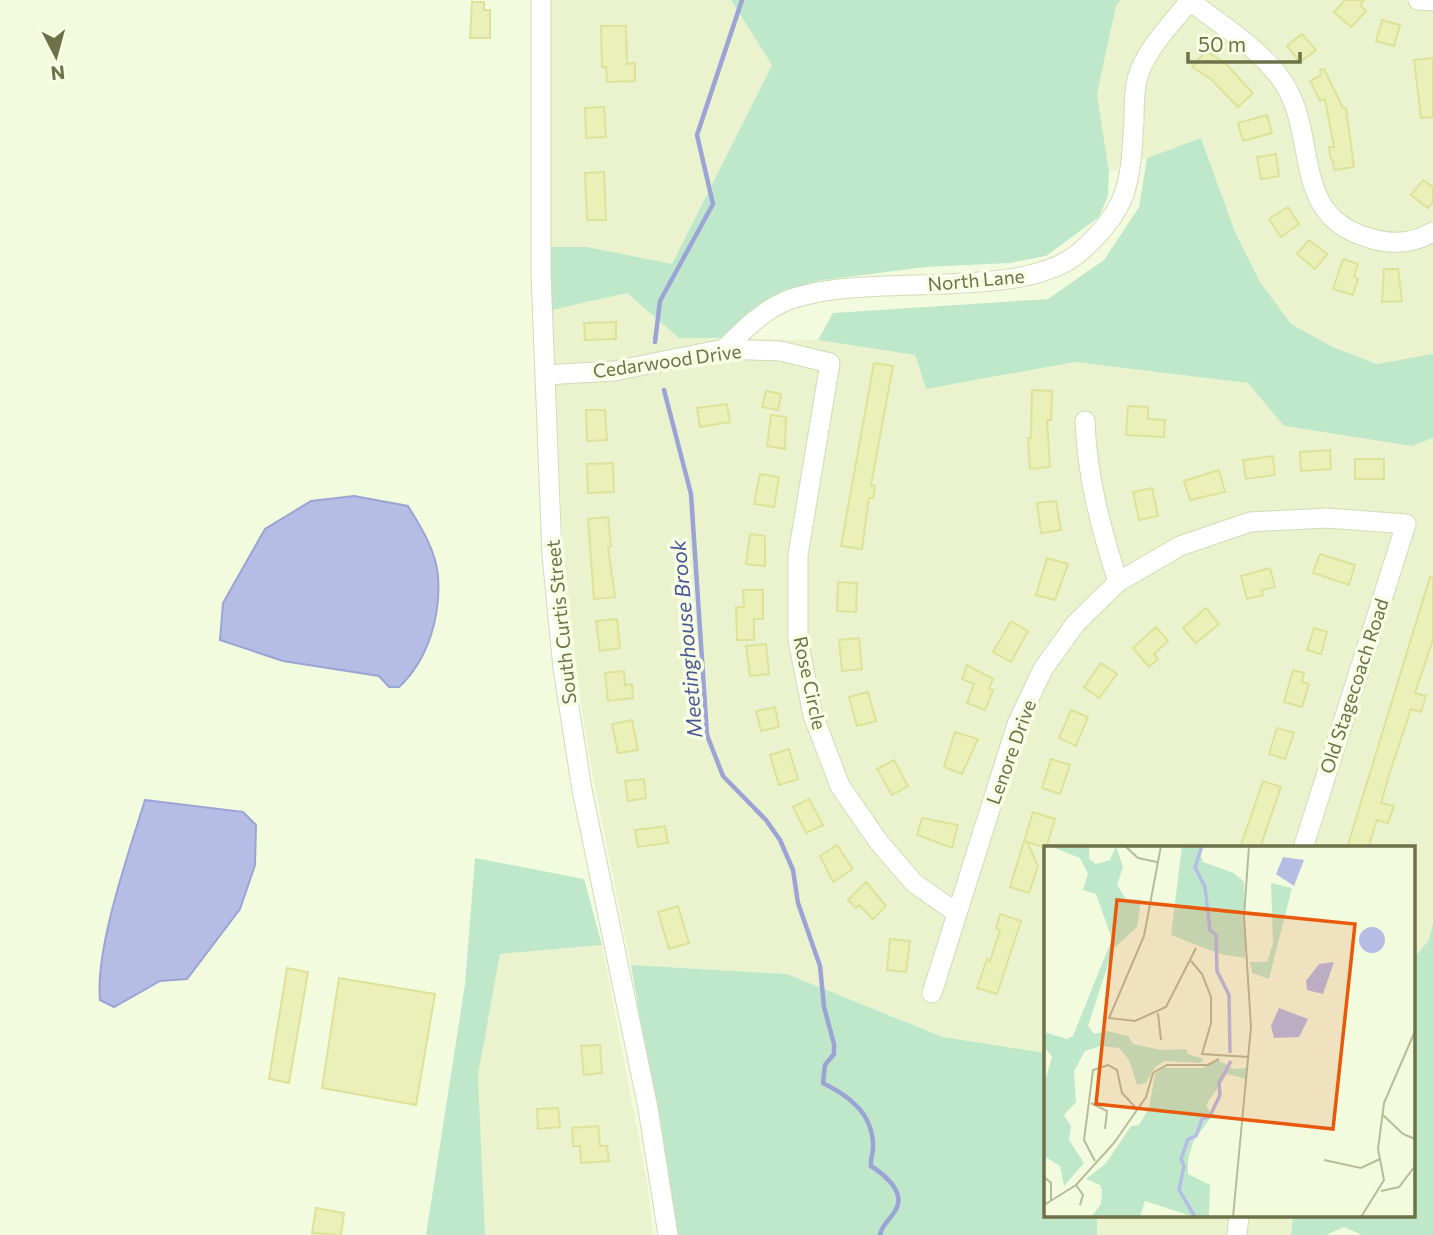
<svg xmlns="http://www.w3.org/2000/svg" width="1433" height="1235" viewBox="0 0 1433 1235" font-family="Commissioner,sans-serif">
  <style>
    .residential { fill: #eaf3ce }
    .green { fill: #bfe8cb }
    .water { fill: #b5bde4; stroke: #9ba4d5; stroke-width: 2 }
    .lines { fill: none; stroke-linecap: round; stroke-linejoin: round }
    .stream { stroke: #9ba4d5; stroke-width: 4.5 }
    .building { fill: #ebf0b8; stroke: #dde298; stroke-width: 2 }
    .minor-casing { stroke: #d4dab7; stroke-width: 21 }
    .minor { stroke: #fff; stroke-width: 19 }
    .labels { text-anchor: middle; stroke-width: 7; stroke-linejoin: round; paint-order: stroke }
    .street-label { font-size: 19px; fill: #6f7148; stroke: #f7ffe5 }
    .water-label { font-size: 21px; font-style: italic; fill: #4b5699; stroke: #f7ffe5 }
    .inset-river { fill: none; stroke: #b5bde4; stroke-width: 3.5 }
    .inset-road { fill: none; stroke: #b6bc9a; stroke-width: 2 }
    .view { fill: #e8590c; fill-opacity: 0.15; stroke: #e8590c; stroke-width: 3.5 }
    .inset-edge { fill: none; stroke: #6f7148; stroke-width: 3.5 }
  </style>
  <rect width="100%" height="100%" fill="#f3fbdf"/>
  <!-- residential -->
  <path class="residential" d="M549,0H731L772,65L672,264L587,247H548Z
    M1121,0H1433V354L1378,364L1333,347L1291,324L1260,282L1235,232L1201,138L1109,172L1097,94L1116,6Z
    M627,293L679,338L818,340L915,355L927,389L1075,362L1248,383L1284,426L1412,446L1433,438V923L1429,940L1414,958V848H1046V1053L943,1037L787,974L631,965L588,751L565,589L552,310Z
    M602,945L647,1181L653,1235H485L478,1075L500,954Z
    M1097,1216H1293L1291,1235H1097Z"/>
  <!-- green -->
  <path class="green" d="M731,0H1121L1116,6L1097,94L1109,172L1108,196L1099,217L1046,256L1010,263L925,267L817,281L747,313L728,338H679L627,293L552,310L548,247H587L672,264L772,65Z
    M1201,138L1235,232L1260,282L1291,324L1333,347L1377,364L1433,354V438L1412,446L1284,426L1248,383L1075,362L926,389L915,355L818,340L833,313L1048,299L1104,260L1139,207L1147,158Z
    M475,858L584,879L602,945L500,954L478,1075L485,1235H426L465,984Z
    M1433,923V1235H1362L1344,1227L1326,1235H1291L1293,1216H1414V958L1429,940Z
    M631,965L787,974L943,1037L1046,1053V1216H1097V1235H677Z"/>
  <!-- water -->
  <path class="water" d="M354,496L408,506C421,527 436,551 438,576C441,616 428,660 399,687H389L379,676L283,661L220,640L223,603L265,529L311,501Z
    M145,800L243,812L256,825L255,865L240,909L187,979L160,981L114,1007L100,1000C95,948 129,852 145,800Z"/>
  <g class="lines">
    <!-- stream -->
    <path class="stream" d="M655,342L660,301L713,204L697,135L742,0
      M664,390L691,494L707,735L723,776L766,820L780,840L793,870L798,903L820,966L824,1007L834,1044V1054L825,1065L823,1083C849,1096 872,1113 873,1144C874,1152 870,1158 871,1166C885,1175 907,1193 895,1211C890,1220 882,1224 880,1235"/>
  </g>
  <!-- building -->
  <path class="building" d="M1345,0H1364L1360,5L1366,11L1351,27L1334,12Z
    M472,2H484V10H490V38H470Z
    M1382,20L1400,25L1394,46L1376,41Z
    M601,26H626L627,64L635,63V81L607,82L606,67H602Z
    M1302,34L1316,50L1300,62L1287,46Z
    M1206,51L1224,62L1253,93L1238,107L1211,79L1192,67Z
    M1433,58V117L1421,118L1414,60Z
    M1324,69L1343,108H1346L1354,167L1334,170L1333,160H1331L1329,147H1334L1325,99L1320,101L1310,81L1321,75L1320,70Z
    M604,107L606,137L586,138L585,108Z
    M1267,115L1272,133L1243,141L1238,123Z
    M1276,154L1279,176L1261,179L1257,157Z
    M604,172L606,220H587L585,173Z
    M1423,180L1433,187V202L1428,208L1411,195Z
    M1288,207L1299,224L1281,237L1269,219Z
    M1309,240L1327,254L1315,269L1297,254Z
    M1343,259L1358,264L1354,277L1358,279L1353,295L1333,289Z
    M1384,269H1398L1402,301L1382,302Z
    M616,322V339L585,340L584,323Z
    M874,363L893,366L871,485L875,486L873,498H869L862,549L841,546Z
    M1032,390L1052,391L1051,420H1047L1050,467L1030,469L1028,438H1031Z
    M766,391L781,394L778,410L762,407Z
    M727,404L730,422L700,427L697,408Z
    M1128,406L1148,407V419L1165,420L1164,437L1126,435Z
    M586,410H605L607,440L587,441Z
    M771,415L786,417L785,449L767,446Z
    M1330,450L1331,469L1301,471L1300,452Z
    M1273,456L1275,475L1246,479L1243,460Z
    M1355,459H1384V479H1355Z
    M613,463L614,492L588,493L587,464Z
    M1219,470L1225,492L1190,500L1184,481Z
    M760,474L779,477L774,507L754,504Z
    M1152,488L1158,516L1139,520L1133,492Z
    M1056,501L1061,530L1041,533L1037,503Z
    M608,517L611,546L608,547L615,597L594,599L588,519Z
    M750,534L765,536V566L746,564Z
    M1320,554L1355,565L1349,585L1313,573Z
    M1047,558L1068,564L1055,600L1036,595Z
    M1270,568L1275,587L1262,590L1263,595L1247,599L1241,576Z
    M1430,577L1433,578V640L1415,693L1426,696L1421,712L1411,709L1390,772L1381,803L1394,806L1388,823L1377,820L1368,848H1347Z
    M838,582L857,583L856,612L837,611Z
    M743,590H763V619H754V640H737L736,607H744Z
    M1206,608L1219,624L1196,643L1183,628Z
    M617,619L620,648L600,651L596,621Z
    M1011,621L1028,631L1011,662L993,652Z
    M1156,627L1168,641L1154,654L1158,659L1149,667L1133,648Z
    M1314,628L1327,632L1321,654L1307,650Z
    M859,638L862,669L842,671L839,640Z
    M766,644L769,674L750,676L746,646Z
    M1101,663L1117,674L1099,698L1084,687Z
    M967,665L993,679L989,689L993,690L985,710L967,703L974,684L962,679Z
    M1293,670L1304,673L1302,682L1309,684L1302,707L1284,702Z
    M624,671L625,685L632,684L633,698L608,701L605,673Z
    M868,692L876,721L857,726L849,697Z
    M775,707L779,727L761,731L756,711Z
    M1071,710L1088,717L1076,746L1059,738Z
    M632,720L638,750L618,753L612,724Z
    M1277,728L1294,733L1285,759L1269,754Z
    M955,732L978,739L962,774L944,767Z
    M789,749L798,779L779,785L770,755Z
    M1051,759L1070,765L1060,794L1042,788Z
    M894,760L908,786L892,795L877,769Z
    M644,779L646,798L628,801L625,781Z
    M1263,781L1281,787L1260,848H1240Z
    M809,799L823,825L806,833L793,807Z
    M1033,812L1055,819L1046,848L1027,842L1038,866L1029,893L1010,887Z
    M922,818L958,825L952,848L917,835Z
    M665,826L668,843L638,847L635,830Z
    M837,845L853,869L833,882L820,856Z
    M866,882L886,906L873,919L859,905L856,908L848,900Z
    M678,906L689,943L669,949L658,912Z
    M1000,914L1021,921L997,994L977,988L987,959L990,961L1000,930L996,928Z
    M890,939L910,941L906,972L887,970Z
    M287,968L308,972L289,1083L269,1079Z
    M339,978L435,994L416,1105L322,1088Z
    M600,1045L602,1073L584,1075L581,1046Z
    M558,1108L560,1127L538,1129L537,1109Z
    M598,1126L600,1146H607L609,1161L581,1163L580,1146H573L572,1128Z
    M316,1208L344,1213L341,1235L312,1233Z"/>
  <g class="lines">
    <defs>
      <path id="minor" d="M541,0V274L552,555L563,668L582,790L648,1108L668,1235
        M1418,0L1433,1
        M1190,1C1221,25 1261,49 1283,82C1319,136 1290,214 1366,237C1389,245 1412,244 1433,232
        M724,349C743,331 762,311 786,301C863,270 1020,304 1080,252C1130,208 1130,183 1134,121C1134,106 1134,87 1139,73C1150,44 1172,24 1190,0
        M545,375L614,371L724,349L780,351L830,363L798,555V640L813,715L840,786L878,841L914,883L957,913
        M1085,421C1087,477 1101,529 1118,582
        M932,993L1017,724L1043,669L1076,623L1118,582L1180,546L1250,522L1327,518L1406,524L1303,848
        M1237,1235L1239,1216"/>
    </defs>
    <!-- minor casing -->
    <use href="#minor" class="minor-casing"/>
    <!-- minor -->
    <use href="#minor" class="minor"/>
  </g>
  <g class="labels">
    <!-- street labels -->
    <g class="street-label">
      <text transform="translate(976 280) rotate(-5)" y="7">North Lane</text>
      <text transform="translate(667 361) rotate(-8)" y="7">Cedarwood Drive</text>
      <text transform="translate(561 622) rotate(-96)" y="7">South Curtis Street</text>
      <text transform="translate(810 683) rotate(78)" y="7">Rose Circle</text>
      <text transform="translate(1354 686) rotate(-72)" y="7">Old Stagecoach Road</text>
      <text transform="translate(1011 752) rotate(-70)" y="7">Lenore Drive</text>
    </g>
    <!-- water labels -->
    <g class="water-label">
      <text transform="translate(687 639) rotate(-95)" y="7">Meetinghouse Brook</text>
    </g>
  </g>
  <!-- overview -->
  <g transform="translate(1044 846)">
    <rect width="371" height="371" fill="#f3fbdf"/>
    <path d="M6,0H45V13L52,18L66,14L72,0L79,21L73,39L82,53L97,54L93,81L69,103L44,180L50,188L63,185L84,190L89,198L117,204L142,203L144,208L160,213L157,217L121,215L111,221L102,237L93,239L85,214L75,202L56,200L41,205L30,225L32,256L20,269L27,280L25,294L40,317L20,340L16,320L0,310V238L8,211L0,200V186L23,193L29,190L68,93L52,48L39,44L44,28L36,12ZM138,0H159L155,6L159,16L190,27L200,36L201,112L176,108L127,89ZM227,37L248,42L225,133L208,127L206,116H223L229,97ZM174,214L190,223L203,222V233L183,228L162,259L168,270L150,294L144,312V328L166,339L165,371H150L101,355L96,371H47L57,358L58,345L56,339L42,333L62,317L87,280L95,279L105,262L111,228L120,222H159Z" fill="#bfe8cb"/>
    <path d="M239,11L260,14L250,40L232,28ZM315 94a13 13 0 1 1 26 0a13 13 0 1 1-26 0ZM290,116L279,148L263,144L262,135L275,118ZM235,162L264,173L255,191L230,192L227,180Z" fill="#b5bde4"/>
    <path class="inset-river" d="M158,0L151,21L161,41L166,84L172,89L173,125L185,149L186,207M151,371L135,344L140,320L137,313L144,293L152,290L158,273L166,270L176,249L175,237L187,215"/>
    <path class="inset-road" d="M81,0L94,12L113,16M117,0L100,90L65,172L91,175L122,161L152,102M147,115L158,128L167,151V177L158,208L205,211M114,167L117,194M47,257L63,265L61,283M339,269L359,288L371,293M280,314L317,322L336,313M51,315L40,294L49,224L64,219L73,224L78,247L92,262M0,331L7,337V354M32,339L39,349L36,359M337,345L355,341L371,320M0,359L32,339L70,297L102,251L109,227L123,219H164L175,213M189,371L207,181L200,70L205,0M317,371L340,334L334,303L340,257L371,185"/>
    <path class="view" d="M73,54L311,78L289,283L52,258Z"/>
    <rect width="371" height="371" class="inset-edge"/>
  </g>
  <!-- north arrow -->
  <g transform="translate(56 56) rotate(174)" stroke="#f7ffe5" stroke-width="5" paint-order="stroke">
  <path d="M0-5L12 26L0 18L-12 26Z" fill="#6f7148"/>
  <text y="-10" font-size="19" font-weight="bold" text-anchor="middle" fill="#6f7148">N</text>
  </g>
  <!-- scale -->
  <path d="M1188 52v10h112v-10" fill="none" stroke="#6f7148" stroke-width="3.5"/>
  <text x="1198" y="52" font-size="21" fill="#6f7148" stroke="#f7ffe5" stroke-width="5" paint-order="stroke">50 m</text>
</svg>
